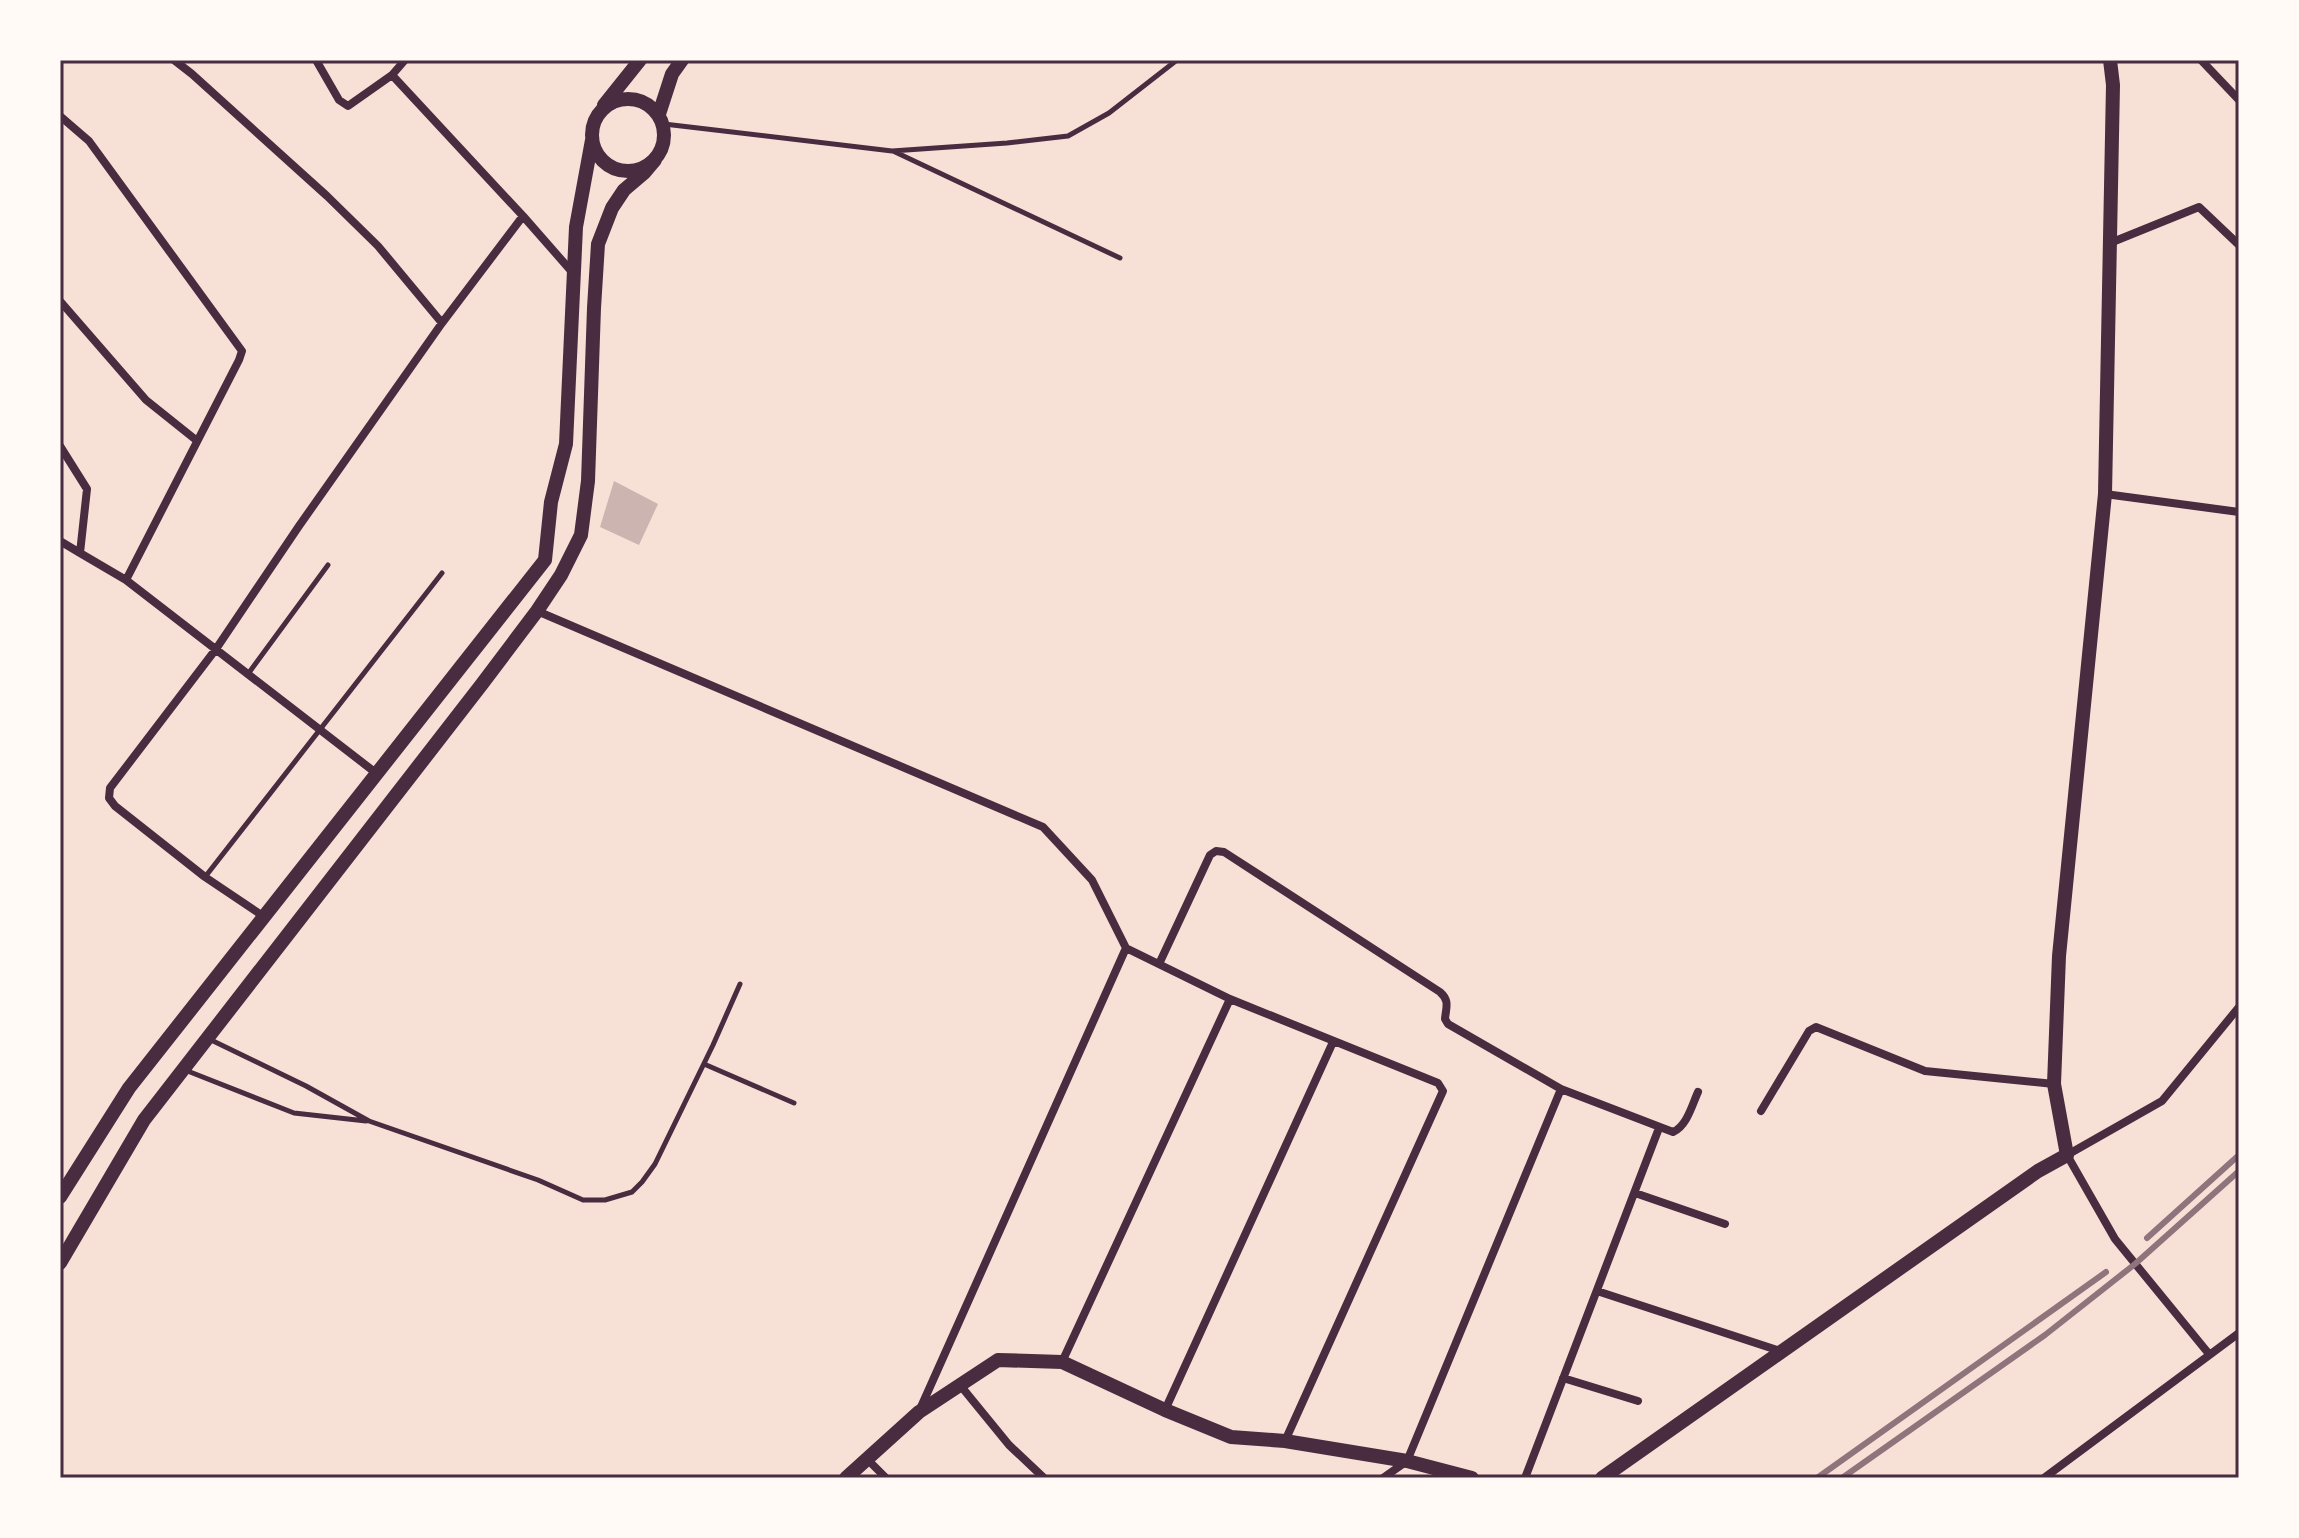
<svg xmlns="http://www.w3.org/2000/svg" width="2299" height="1538" viewBox="0 0 2299 1538" font-family="'Golos Text',sans-serif">
  <style>
    .building { fill: #ccb4b1 }
    .lines { fill: none; stroke-linecap: round; stroke-linejoin: round }
    .service { stroke: #4a2c40; stroke-width: 5 }
    .minor { stroke: #4a2c40; stroke-width: 8 }
    .tertiary { stroke: #4a2c40; stroke-width: 14 }
    .secondary { stroke: #4a2c40; stroke-width: 14 }
    .rail { stroke: #8f747c; stroke-width: 6 }
    .neatline { fill: none; stroke: #4a2c40; stroke-width: 3 }
  </style>
  <rect width="100%" height="100%" fill="#f7e1d7"/>
  <!-- building -->
  <path class="building" d="M614,481L658,504L639,545L600,527Z"/>
  <g class="lines">
    <!-- service -->
    <path class="service" d="M664,124L892,151L1007,143L1068,136L1109,113L1177,60
      M893,151L1120,258
      M248,674L328,565
      M205,877L442,573
      M209,1039L306,1086L369,1121L538,1180L583,1200H605L632,1192L642,1182L655,1164L713,1045L740,984
      M704,1064L794,1103
      M185,1070L294,1113L366,1121"/>
    <!-- minor -->
    <path class="minor" d="M174,60L192,74L327,196L378,246L442,323L523,216
      M316,60L339,100L348,106L392,75
      M405,60L392,75L523,216L573,273
      M2201,60L2239,100
      M60,116L89,141L242,351L239,360L126,580
      M2110,243L2199,207L2239,245
      M60,301L146,400L196,440
      M60,446L87,489L80,553L126,580L376,773
      M2105,494L2239,512
      M60,541L80,553
      M537,611L1043,827L1092,880L1126,948
      M263,916L205,877L115,806L109,798L110,788L216,649L299,526L442,323
      M1126,948L1230,999L1438,1083L1443,1091L1285,1441
      M1159,964L1210,855L1216,851L1224,852L1440,992C1450,1001 1446,1007 1445,1019L1448,1024L1561,1089L1673,1132C1687,1126 1692,1105 1698,1092
      M1761,1111L1809,1031L1816,1027L1925,1071L2054,1084
      M1635,1193L1725,1224
      M1597,1291L1780,1351
      M2209,1354L2115,1239L2067,1155L2162,1101L2239,1007
      M1062,1362L1230,999
      M1563,1378L1638,1401
      M960,1385L1009,1445L1044,1478
      M921,1407L1126,948
      M1165,1410L1333,1042
      M867,1459L886,1478
      M1383,1478L1407,1461L1561,1089
      M1525,1478L1659,1128
      M2044,1478L2239,1333"/>
    <!-- tertiary -->
    <path class="tertiary" d="M846,1478L919,1412L998,1360L1062,1362L1165,1410L1231,1437L1285,1441L1407,1461L1472,1478
      M1602,1478L2038,1171L2067,1155L2054,1084L2059,956L2105,494L2113,85L2110,60"/>
    <!-- secondary -->
    <path class="secondary" d="M592 135a36 36 0 1 1 72 0a36 36 0 1 1-72 0Z
      M604,105L640,60
      M659,114L672,74L682,60
      M60,1197L129,1088L545,560L551,502L566,444L576,227L592,140
      M60,1263L144,1120L482,684L537,611L561,575L581,535L588,481L594,308L598,244L612,208L624,190L644,173L655,160"/>
    <!-- rail -->
    <path class="rail" d="M2147,1238L2239,1155
      M1817,1478L2106,1272
      M1842,1478L2045,1335L2135,1264L2239,1171"/>
  </g>
  <!-- border -->
  <rect width="2299" height="1538" fill="none" stroke="#fffaf5" stroke-width="124"/>
  <rect x="62" y="62" width="2175" height="1414" class="neatline"/>
</svg>
